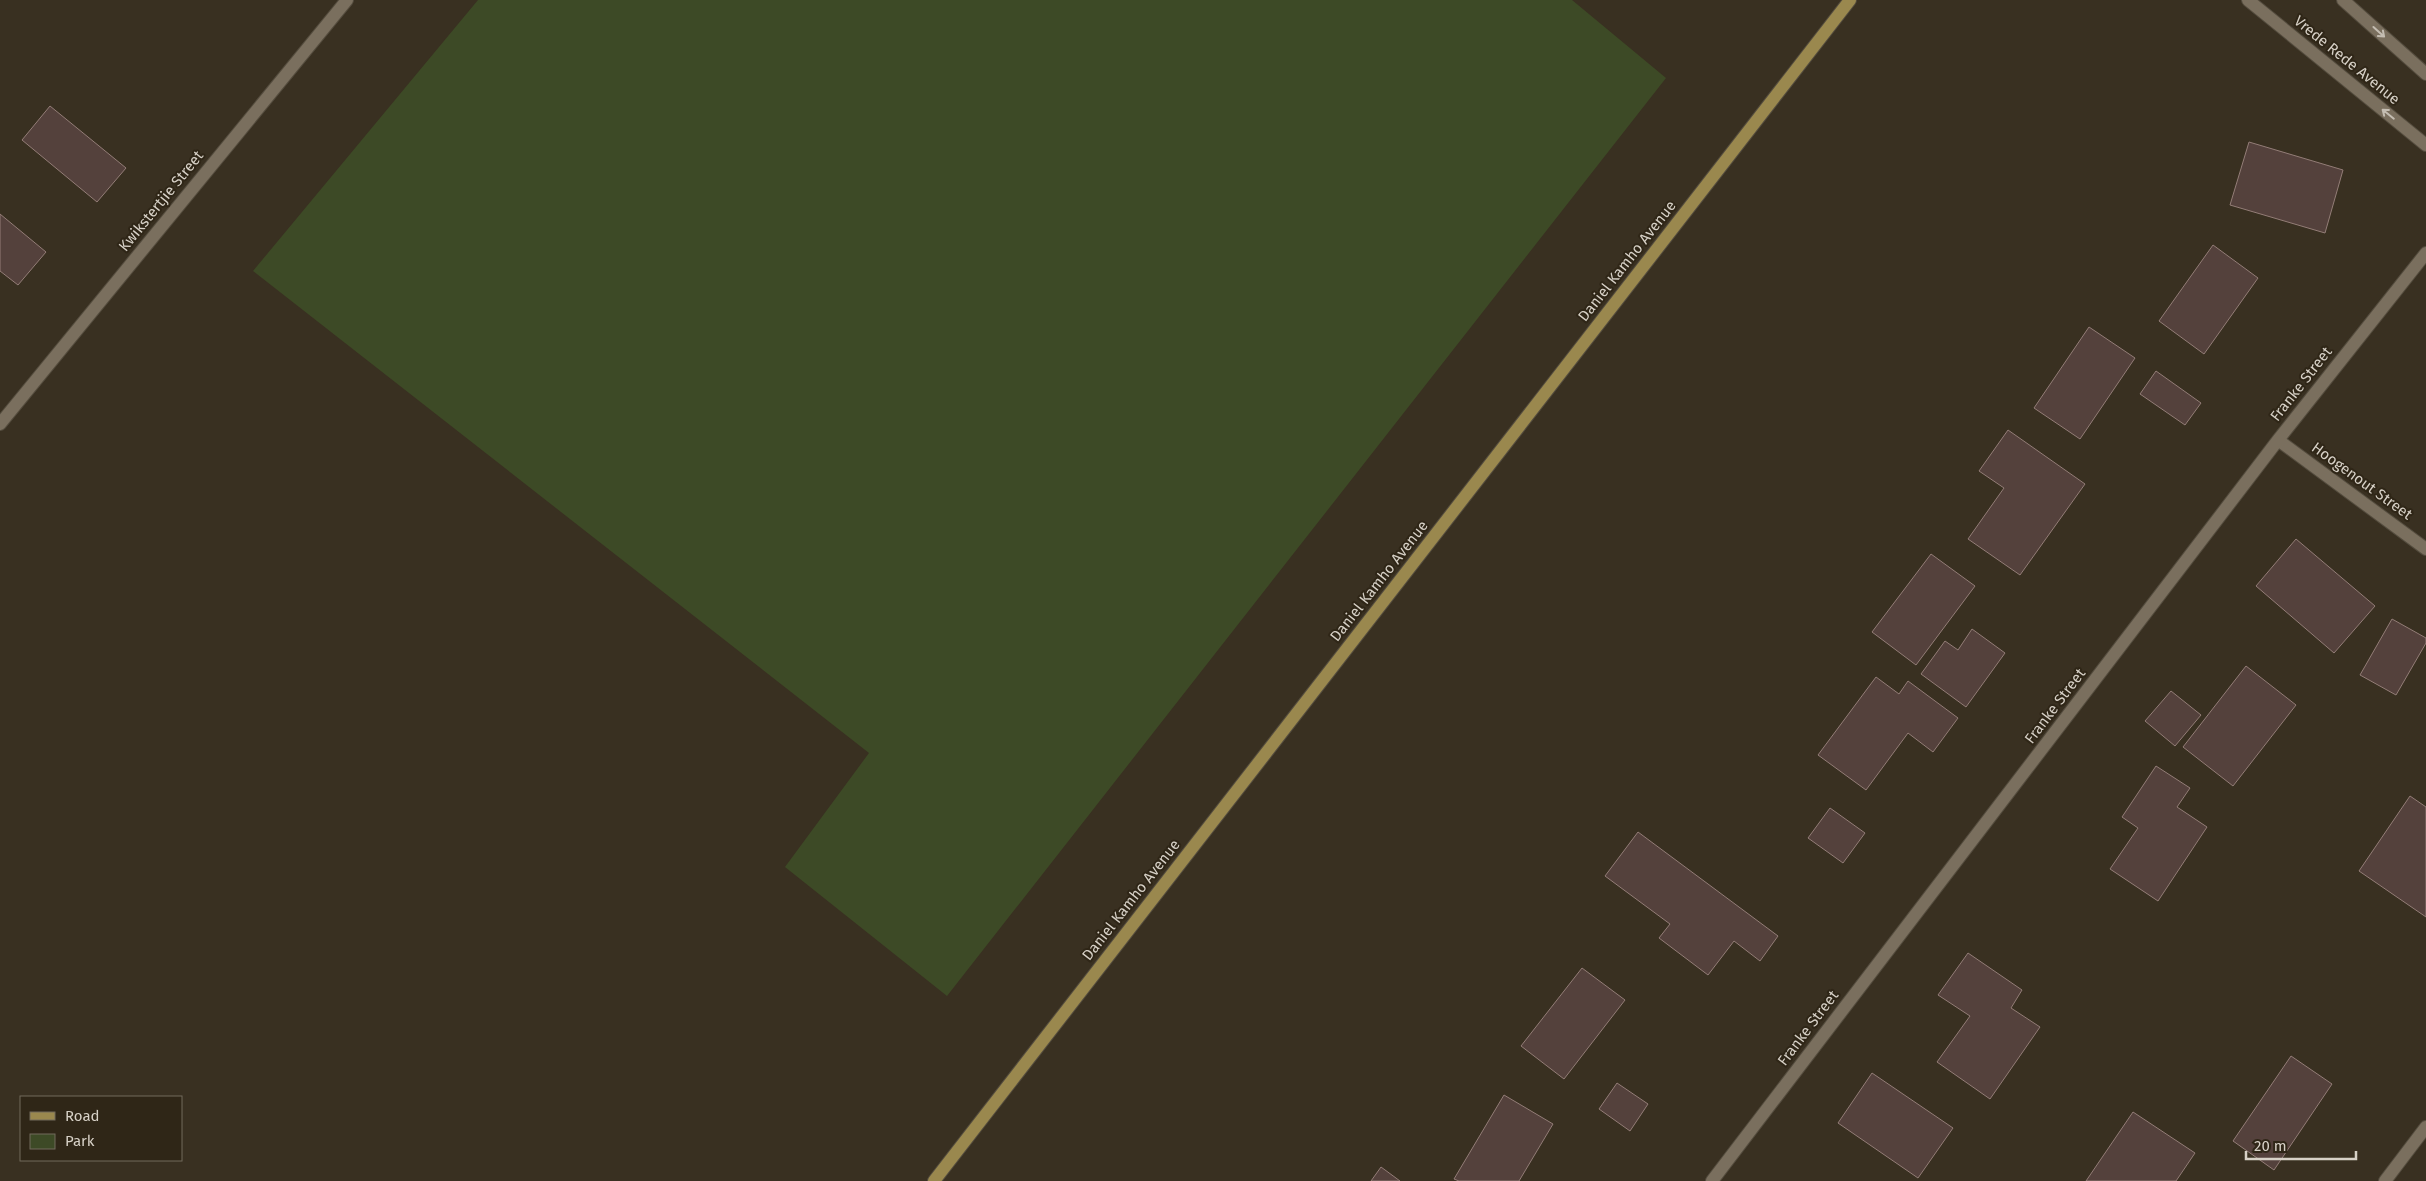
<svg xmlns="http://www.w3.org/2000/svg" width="2426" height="1181" viewBox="0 0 2426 1181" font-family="'Fira Sans',sans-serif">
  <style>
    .green { fill: #3d4a26 }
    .building { fill: #54413c; stroke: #937d77 }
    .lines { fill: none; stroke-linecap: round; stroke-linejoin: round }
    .minor-casing { stroke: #544c3e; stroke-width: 14 }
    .tertiary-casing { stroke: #544c3e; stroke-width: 14 }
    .primary-casing { stroke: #544c3e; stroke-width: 14 }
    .minor { stroke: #7a6f5e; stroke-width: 12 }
    .tertiary { stroke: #7a6f5e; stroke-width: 12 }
    .primary { stroke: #9a884e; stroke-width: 12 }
    .oneway { stroke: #c4bdb2 }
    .labels { text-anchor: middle; stroke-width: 4; stroke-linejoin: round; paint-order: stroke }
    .street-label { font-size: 15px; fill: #d7d1c7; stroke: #2f2617 }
  </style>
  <rect width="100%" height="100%" fill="#393021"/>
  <!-- green -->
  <path class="green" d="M478,0H1572L1666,78L947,996L785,867L869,753L253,271Z"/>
  <!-- building -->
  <path class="building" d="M50,106L126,168L97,202L22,140Z
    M2249,142L2343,170L2325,233L2230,205Z
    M0,214L46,252L18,285L0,271Z
    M2213,245L2258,278L2204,354L2159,321Z
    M2089,327L2135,358L2080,439L2034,408Z
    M2156,371L2201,403L2185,425L2140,394Z
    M2008,430L2085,484L2020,575L1968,539L2004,488L1979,471Z
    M2296,539L2375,606L2334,653L2256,586Z
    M1931,554L1975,586L1916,665L1872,632Z
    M2392,619L2426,638V643L2396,695L2360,675Z
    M1972,629L2005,653L1966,707L1921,674L1945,641L1958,650Z
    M2246,666L2296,705L2233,786L2183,747Z
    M1876,677L1899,694L1908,681L1958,718L1933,752L1908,733L1866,790L1818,755Z
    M2171,691L2201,715L2175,746L2145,721Z
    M2156,766L2190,788L2177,807L2207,827L2158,901L2110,869L2138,828L2122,817Z
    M2410,796L2426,807V917L2359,871Z
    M1830,808L1865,833L1843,863L1808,838Z
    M1638,832L1778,936L1760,961L1734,941L1708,975L1659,938L1670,924L1605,876Z
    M1968,953L2022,990L2011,1008L2040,1027L1990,1099L1937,1062L1970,1016L1938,995Z
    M1582,968L1625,1000L1564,1079L1521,1046Z
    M2291,1056L2332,1084L2274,1170L2233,1141Z
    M1872,1073L1953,1128L1918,1178L1838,1123Z
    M1617,1083L1648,1104L1630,1131L1599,1109Z
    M1504,1095L1553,1124L1519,1181H1459L1454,1179Z
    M2133,1112L2195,1153L2176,1181H2086Z
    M1381,1167L1400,1181H1371Z"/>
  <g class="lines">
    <defs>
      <path id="minor" d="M0,424L347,0
        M2278,440L2426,549
        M1712,1181L2278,440L2426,253
        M2385,1181L2426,1127"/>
      <path id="tertiary" d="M2248,0L2426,145
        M2343,0L2426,74"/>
      <path id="primary" d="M934,1181L1850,0"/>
    </defs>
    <!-- minor casing -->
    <use href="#minor" class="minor-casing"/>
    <!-- tertiary casing -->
    <use href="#tertiary" class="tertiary-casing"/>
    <!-- primary casing -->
    <use href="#primary" class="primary-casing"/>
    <!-- minor -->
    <use href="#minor" class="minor"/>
    <!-- tertiary -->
    <use href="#tertiary" class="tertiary"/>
    <!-- primary -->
    <use href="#primary" class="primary"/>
  </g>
  <!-- one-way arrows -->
  <defs><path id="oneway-shaft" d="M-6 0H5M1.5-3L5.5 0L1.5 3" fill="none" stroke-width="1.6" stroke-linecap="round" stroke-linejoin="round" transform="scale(1.25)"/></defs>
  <g class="oneway">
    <use href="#oneway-shaft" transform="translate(2379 32) rotate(42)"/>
    <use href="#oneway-shaft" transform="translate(2388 114) rotate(-141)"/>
  </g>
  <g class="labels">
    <!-- street labels -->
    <g class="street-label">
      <text transform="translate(2347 60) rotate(39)" y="5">Vrede Rede Avenue</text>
      <text transform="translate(161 201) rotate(-51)" y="5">Kwikstertjie Street</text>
      <text transform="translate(1627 261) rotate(-52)" y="5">Daniel Kamho Avenue</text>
      <text transform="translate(2301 384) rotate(-52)" y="5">Franke Street</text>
      <text transform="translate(2362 481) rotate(36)" y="5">Hoogenout Street</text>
      <text transform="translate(1379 581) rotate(-52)" y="5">Daniel Kamho Avenue</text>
      <text transform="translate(2055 706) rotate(-53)" y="5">Franke Street</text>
      <text transform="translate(1131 900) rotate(-52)" y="5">Daniel Kamho Avenue</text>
      <text transform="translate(1808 1028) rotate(-53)" y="5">Franke Street</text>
    </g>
  </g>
  <!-- legend -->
  <rect x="20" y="1096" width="162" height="65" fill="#2f2617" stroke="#726a5d"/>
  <rect x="30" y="1112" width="25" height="8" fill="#9a884e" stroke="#726a5d"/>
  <text x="65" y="1121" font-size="15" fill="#d7d1c7">Road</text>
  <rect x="30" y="1134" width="25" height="15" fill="#3d4a26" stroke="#726a5d"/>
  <text x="65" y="1146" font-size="15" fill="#d7d1c7">Park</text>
  <!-- scale -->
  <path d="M2246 1151v8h110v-8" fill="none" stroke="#d7d1c7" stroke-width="2.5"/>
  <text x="2254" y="1151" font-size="15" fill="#d7d1c7" stroke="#2f2617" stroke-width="4" paint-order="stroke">20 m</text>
</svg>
